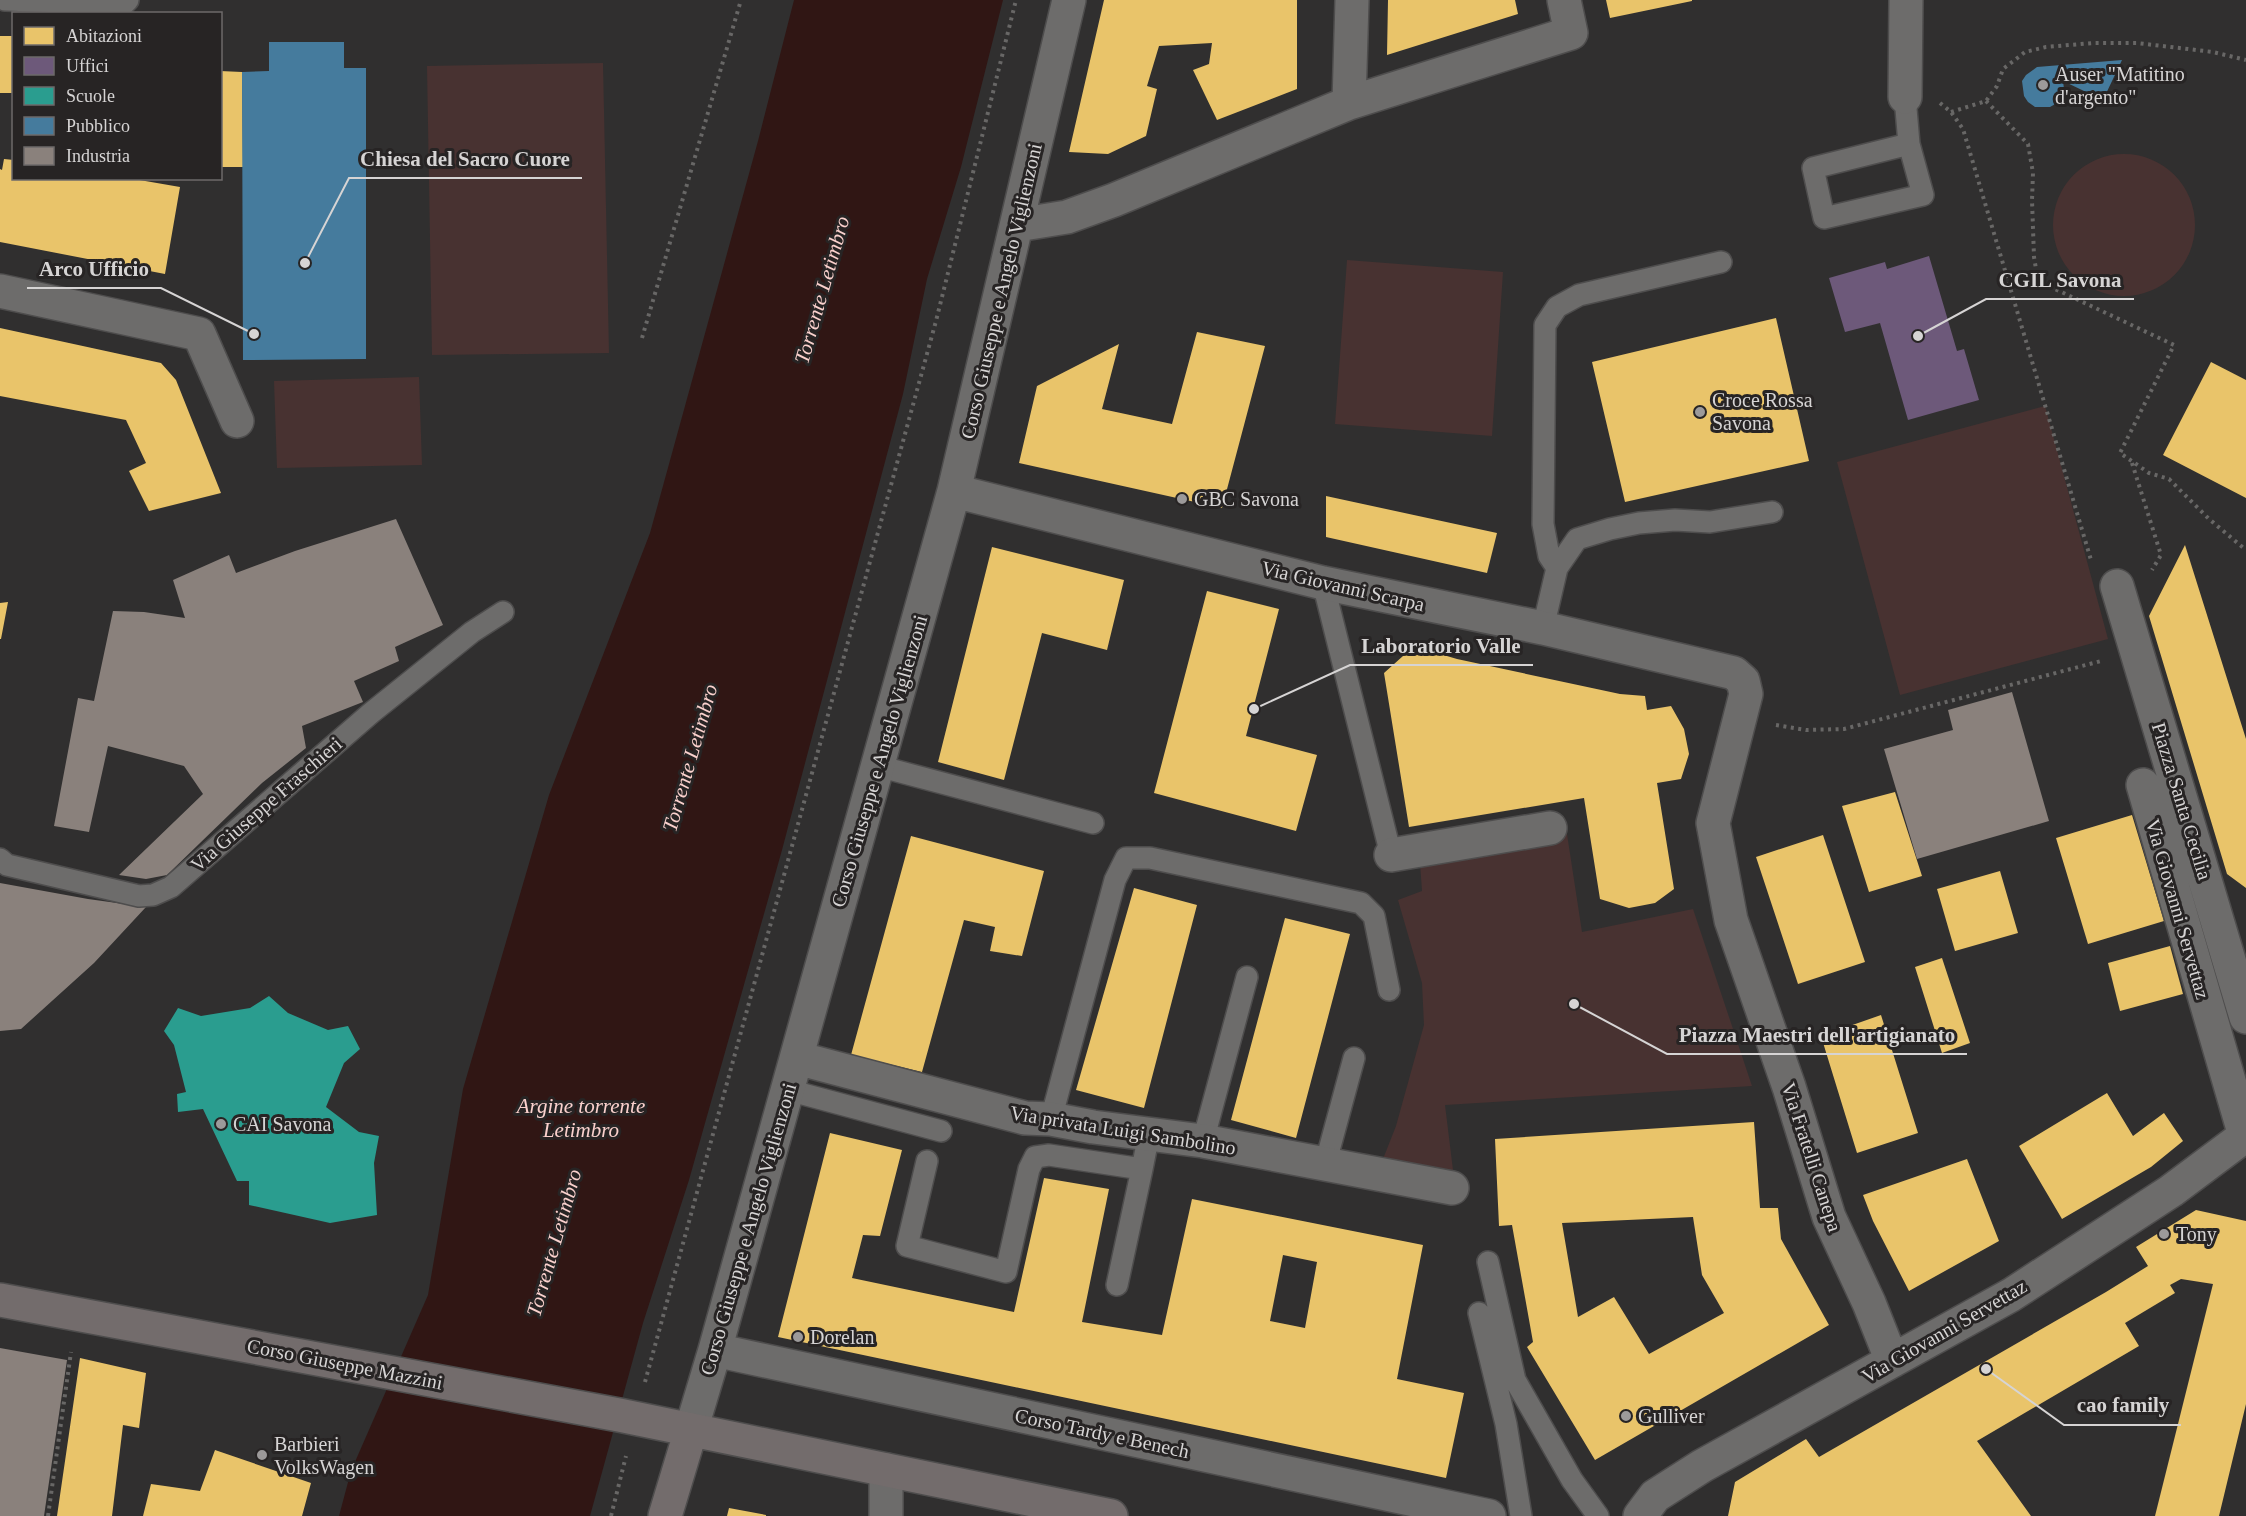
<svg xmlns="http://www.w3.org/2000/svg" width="2246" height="1516" viewBox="0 0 2246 1516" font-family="Georgia,serif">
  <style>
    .green { fill: #483231 }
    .water { fill: #301614 }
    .homes { fill: #e9c46a; fill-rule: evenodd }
    .offices { fill: #6d597a }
    .schools { fill: #2a9d8f }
    .public { fill: #457b9d }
    .industry { fill: #8a817c }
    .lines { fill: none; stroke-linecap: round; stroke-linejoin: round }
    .service-casing { stroke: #4e4d4d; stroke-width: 24 }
    .minor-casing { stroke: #4e4d4d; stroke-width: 36 }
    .primary-casing { stroke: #4e4d4d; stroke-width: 36 }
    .path { stroke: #686766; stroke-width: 4; stroke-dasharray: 3 4.5; stroke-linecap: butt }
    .service { stroke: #6d6c6b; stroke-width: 21 }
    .minor { stroke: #6d6c6b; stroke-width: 33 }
    .primary { stroke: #736c6c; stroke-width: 33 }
    .poi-dot { fill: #9c9a9a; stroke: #272424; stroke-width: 2 }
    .labels { text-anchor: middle; stroke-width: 6; stroke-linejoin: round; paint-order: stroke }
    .poi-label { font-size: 20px; fill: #d6d4d4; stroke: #272424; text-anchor: start }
    .street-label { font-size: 20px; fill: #d6d4d4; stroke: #272424 }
    .water-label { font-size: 21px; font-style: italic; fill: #fad1cd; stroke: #272424 }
    .leader { fill: none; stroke: #d6d4d4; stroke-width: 2 }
    .callout-dot { fill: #d6d4d4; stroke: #272424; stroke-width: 2 }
    .callout-label { font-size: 21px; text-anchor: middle; font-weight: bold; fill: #d6d4d4; stroke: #272424; stroke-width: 6; stroke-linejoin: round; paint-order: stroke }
  </style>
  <rect width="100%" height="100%" fill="#302f2f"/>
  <!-- green -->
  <path class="green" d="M603,63L609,353L432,355L427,66Z
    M2053 225a71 71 0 1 1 142 0a71 71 0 1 1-142 0Z
    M1347,260L1503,272L1492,436L1335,424Z
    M419,377L422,465L277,468L274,381Z
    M2045,406L2108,639L1900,695L1837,462Z
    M1567,834L1582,932L1693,909L1752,1086L1445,1105L1453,1170L1383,1159L1396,1126L1424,1025L1422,983L1398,900L1422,891L1420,863Z"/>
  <!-- water -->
  <path class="water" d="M794,0H1003L961,167L927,279L903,394L782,850L689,1180L643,1323L590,1516H339L351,1471L428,1295L463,1089L549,795L650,533L758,141Z"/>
  <!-- homes -->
  <path class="homes" d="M1104,0H1297V89L1217,120L1193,70L1209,64L1212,43L1159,46L1147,86L1157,89L1146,136L1108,154L1069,152Z
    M1388,0H1515L1518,14L1387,55Z
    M1606,0H1692V1L1610,18Z
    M0,36H14V93H0Z
    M220,71L242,72L243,167H220Z
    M4,159L14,160V178H128L180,187L165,274L0,242V169L2,170Z
    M1776,318L1809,461L1625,502L1592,362Z
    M0,328L161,363L176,380L221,493L149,511L129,471L146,463L126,420L0,396Z
    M1197,332L1265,346L1222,508L1019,463L1037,386L1119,344L1102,409L1172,424Z
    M2211,362L2246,380V498L2163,455Z
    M1326,496L1497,533L1487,573L1326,537Z
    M2185,545L2246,739V888L2227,874L2149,616Z
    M992,547L1124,580L1107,650L1042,633L1004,780L938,762Z
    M1207,591L1279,609L1246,736L1317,755L1296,831L1154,793Z
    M8,602L1,639H0V603Z
    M1430,651L1457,659L1620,694L1645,696L1647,710L1671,706L1684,729L1689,754L1681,779L1657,783L1674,889L1655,903L1629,908L1600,899L1584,798L1409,827L1384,673L1403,656Z
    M1895,792L1922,876L1869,892L1842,806Z
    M2132,815L2164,921L2088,944L2056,838Z
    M1823,835L1865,962L1798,984L1756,857Z
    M911,836L1044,871L1022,956L990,951L995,927L964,920L922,1072L851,1055Z
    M2000,871L2018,933L1955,951L1937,889Z
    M1134,888L1197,905L1144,1108L1076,1090Z
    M1285,918L1350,934L1296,1138L1231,1120Z
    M2170,946L2183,994L2120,1011L2108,963Z
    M1942,958L1970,1043L1942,1053L1915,967Z
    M1881,1015L1918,1133L1857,1153L1821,1036Z
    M2107,1093L2133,1136L2164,1113L2183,1141L2151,1167L2062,1219L2019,1146Z
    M1754,1122L1760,1208H1778L1781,1239L1829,1325L1595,1460L1527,1347L1533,1342L1512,1225L1499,1226L1495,1139ZM1693,1217L1702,1275L1724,1313L1649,1354L1614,1297L1578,1317L1562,1223Z
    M830,1133L902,1150L880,1236L863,1235L852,1278L1014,1312L1044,1178L1109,1189L1082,1322L1162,1335L1192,1199L1423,1245L1397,1379L1464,1393L1446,1478L778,1337ZM1283,1255L1317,1262L1305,1328L1270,1321Z
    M1967,1159L1999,1241L1909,1291L1873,1221L1863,1195Z
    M2196,1210L2246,1221V1404L2219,1516H2155L2213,1284L2181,1279L2170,1285L2175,1293L2125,1323L2139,1346L1977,1441L2031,1516H1728L1735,1482L1806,1439L1819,1457L2106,1292L2148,1266L2136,1247Z
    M80,1358L146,1373L139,1428L123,1425L112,1516H57Z
    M215,1450L311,1483L302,1516H143L151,1484L200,1491Z
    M729,1508L766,1515V1516H727Z"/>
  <!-- offices -->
  <path class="offices" d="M1929,256L1957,351L1964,349L1979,400L1908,420L1880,323L1845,332L1829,278L1885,262L1887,269Z"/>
  <!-- schools -->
  <path class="schools" d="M269,996L288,1013L328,1030L348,1026L360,1049L344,1063L326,1107L359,1132L379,1136L374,1163L377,1215L330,1223L249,1205V1181H237L203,1109L178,1112L177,1094L186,1092L174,1045L164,1031L178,1008L201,1016L250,1008Z"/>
  <!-- public -->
  <path class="public" d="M269,42H344V68H366V359L243,360L242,72L269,71Z
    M2122,60L2103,100L2063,81L2064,89L2062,96L2057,103L2050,107H2035L2028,102L2024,96L2022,81L2026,75L2037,67Z"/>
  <!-- industry -->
  <path class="industry" d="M396,519L443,625L395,647L399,661L354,681L363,702L302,726L306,748L262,783L167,875L146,879L119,875L203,794L184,766L108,746L89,832L54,826L78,698L94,701L113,611L144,612L185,618L173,580L229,555L236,573L295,551Z
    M2012,692L2049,821L1917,859L1884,749L1953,730L1948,710Z
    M0,883L88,899L146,907L94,963L21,1029L0,1031Z
    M0,1348L67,1360L44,1516H0Z"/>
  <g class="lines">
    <defs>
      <path id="service" d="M5,0L124,4L128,0
        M1905,97L1909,144L1813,168L1824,218L1923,195L1909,144
        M1557,568L1549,556L1543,524L1545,325L1557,307L1579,295L1721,262
        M1323,583L1391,855
        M1543,628L1557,568L1577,539L1610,529L1639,523L1675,520L1710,522L1772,512
        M878,766L1093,823
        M0,859L7,865L139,896L153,895L171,887L371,713L472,632L503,612
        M788,1090L941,1131
        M1051,1119L1115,880L1126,858H1150L1361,903L1374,916L1389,990
        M1203,1141L1247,977
        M927,1161L907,1246L1006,1272L1029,1169L1035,1157L1049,1155L1142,1169L1149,1134
        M1325,1165L1354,1058
        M1488,1262L1515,1380L1572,1480L1598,1516
        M1117,1285L1142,1169
        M1479,1313L1506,1424L1521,1516"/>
      <path id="minor" d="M1905,97L1906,0
        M1349,103L1352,0
        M1017,225L1067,217L1114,200L1349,103L1571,33L1564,0
        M0,291L199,334L237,421
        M954,491L1323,583L1543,628L1734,673L1743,681L1746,694L1713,823L1731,920L1789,1087L1829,1217L1869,1303L1892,1361
        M2117,586L2246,1017
        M2143,785L2245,1136
        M1391,855L1550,828
        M797,1058L1025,1118L1051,1119L1093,1127L1203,1141L1452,1188
        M715,1350L1489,1516
        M691,1430L715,1350L954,491L1069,0
        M886,1516V1470
        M1640,1516L1655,1496L1702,1466L2011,1295L2171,1191L2246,1135"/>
      <path id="primary" d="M0,1300L619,1415L1111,1516
        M665,1516L691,1430"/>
    </defs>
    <!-- service casing -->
    <use href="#service" class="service-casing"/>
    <!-- minor casing -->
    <use href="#minor" class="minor-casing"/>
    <!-- primary casing -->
    <use href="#primary" class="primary-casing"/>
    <!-- path -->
    <path class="path" d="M1986,101L2028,144L2033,173L2032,200L2034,257L2038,281L2174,345L2120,453L2149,473L2169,479L2209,519L2246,550
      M1940,103L1951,112L1963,129L2091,560
      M1951,112L1986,101L1997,86L2003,69L2025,52L2046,47L2093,43H2137L2213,52L2246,60
      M642,338L741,0
      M2132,463L2161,555L2152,570
      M1776,725L1806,730L1844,729L2101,661
      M645,1382L936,321L1016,0
      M48,1516L71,1352
      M611,1516L626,1456"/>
    <!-- service -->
    <use href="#service" class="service"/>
    <!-- minor -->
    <use href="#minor" class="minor"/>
    <!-- primary -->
    <use href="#primary" class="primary"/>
  </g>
  <!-- markers -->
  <g class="poi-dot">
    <circle cx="2043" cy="85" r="6"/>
    <circle cx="1700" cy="412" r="6"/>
    <circle cx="1182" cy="499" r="6"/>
    <circle cx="221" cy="1124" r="6"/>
    <circle cx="2164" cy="1234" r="6"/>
    <circle cx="798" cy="1337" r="6"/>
    <circle cx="1626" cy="1416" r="6"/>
    <circle cx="262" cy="1455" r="6"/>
  </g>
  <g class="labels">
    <!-- poi labels -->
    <g class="poi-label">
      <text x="2055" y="81">Auser "Matitino<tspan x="2055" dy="23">d'argento"</tspan></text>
      <text x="1712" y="407">Croce Rossa<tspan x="1712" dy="23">Savona</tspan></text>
      <text x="1194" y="506">GBC Savona</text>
      <text x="233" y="1131">CAI Savona</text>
      <text x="2176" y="1241">Tony</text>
      <text x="810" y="1344">Dorelan</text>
      <text x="1638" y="1423">Gulliver</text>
      <text x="274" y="1451">Barbieri<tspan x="274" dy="23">VolksWagen</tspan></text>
    </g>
    <!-- street labels -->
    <g class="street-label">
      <text transform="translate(1001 291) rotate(-77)" y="7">Corso Giuseppe e Angelo Viglienzoni</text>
      <text transform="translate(1343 586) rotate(13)" y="7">Via Giovanni Scarpa</text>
      <text transform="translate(879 761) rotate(-74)" y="7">Corso Giuseppe e Angelo Viglienzoni</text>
      <text transform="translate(2182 801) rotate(73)" y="7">Piazza Santa Cecilia</text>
      <text transform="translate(266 804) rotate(-41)" y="7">Via Giuseppe Fraschieri</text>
      <text transform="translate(2178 909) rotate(74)" y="7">Via Giovanni Servettaz</text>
      <text transform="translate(1123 1130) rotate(9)" y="7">Via privata Luigi Sambolino</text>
      <text transform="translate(1812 1157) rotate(72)" y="7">Via Fratelli Canepa</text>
      <text transform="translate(748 1229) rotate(-74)" y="7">Corso Giuseppe e Angelo Viglienzoni</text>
      <text transform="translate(1944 1331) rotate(-30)" y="7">Via Giovanni Servettaz</text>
      <text transform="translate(345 1364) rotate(11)" y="7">Corso Giuseppe Mazzini</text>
      <text transform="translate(1102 1433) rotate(12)" y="7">Corso Tardy e Benech</text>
    </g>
    <!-- water labels -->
    <g class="water-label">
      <text transform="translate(822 290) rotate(-74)" y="7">Torrente Letimbro</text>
      <text transform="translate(690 758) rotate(-74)" y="7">Torrente Letimbro</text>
      <text x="581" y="1113">Argine torrente<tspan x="581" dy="24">Letimbro</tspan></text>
      <text transform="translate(554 1243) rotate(-74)" y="7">Torrente Letimbro</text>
    </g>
  </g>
  <!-- callouts -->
  <path class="leader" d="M305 263L349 178H582M254 334L161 288H27M1918 336L1986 299H2134M1254 709L1350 665H1533M1574 1004L1667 1054H1967M1986 1369L2064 1425H2181"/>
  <g class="callout-dot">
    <circle cx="305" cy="263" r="6"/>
    <circle cx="254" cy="334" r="6"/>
    <circle cx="1918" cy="336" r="6"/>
    <circle cx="1254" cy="709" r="6"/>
    <circle cx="1574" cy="1004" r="6"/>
    <circle cx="1986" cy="1369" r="6"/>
  </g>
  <g class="callout-label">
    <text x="465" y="166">Chiesa del Sacro Cuore</text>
    <text x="94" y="276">Arco Ufficio</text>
    <text x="2060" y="287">CGIL Savona</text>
    <text x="1441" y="653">Laboratorio Valle</text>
    <text x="1817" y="1042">Piazza Maestri dell'artigianato</text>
    <text x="2123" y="1412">cao family</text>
  </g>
  <!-- legend -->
  <rect x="12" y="12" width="210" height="168" fill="#272424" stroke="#6d6a6a" stroke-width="1.5"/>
  <rect x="24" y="27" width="30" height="18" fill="#e9c46a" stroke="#6d6a6a" stroke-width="1.5"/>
  <text x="66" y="42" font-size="18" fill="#d6d4d4">Abitazioni</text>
  <rect x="24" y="57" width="30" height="18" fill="#6d597a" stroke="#6d6a6a" stroke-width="1.5"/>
  <text x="66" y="72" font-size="18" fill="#d6d4d4">Uffici</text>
  <rect x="24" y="87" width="30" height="18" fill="#2a9d8f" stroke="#6d6a6a" stroke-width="1.5"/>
  <text x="66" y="102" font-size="18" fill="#d6d4d4">Scuole</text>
  <rect x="24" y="117" width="30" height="18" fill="#457b9d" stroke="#6d6a6a" stroke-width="1.5"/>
  <text x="66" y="132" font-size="18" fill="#d6d4d4">Pubblico</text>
  <rect x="24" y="147" width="30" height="18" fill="#8a817c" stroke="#6d6a6a" stroke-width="1.5"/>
  <text x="66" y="162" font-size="18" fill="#d6d4d4">Industria</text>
</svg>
